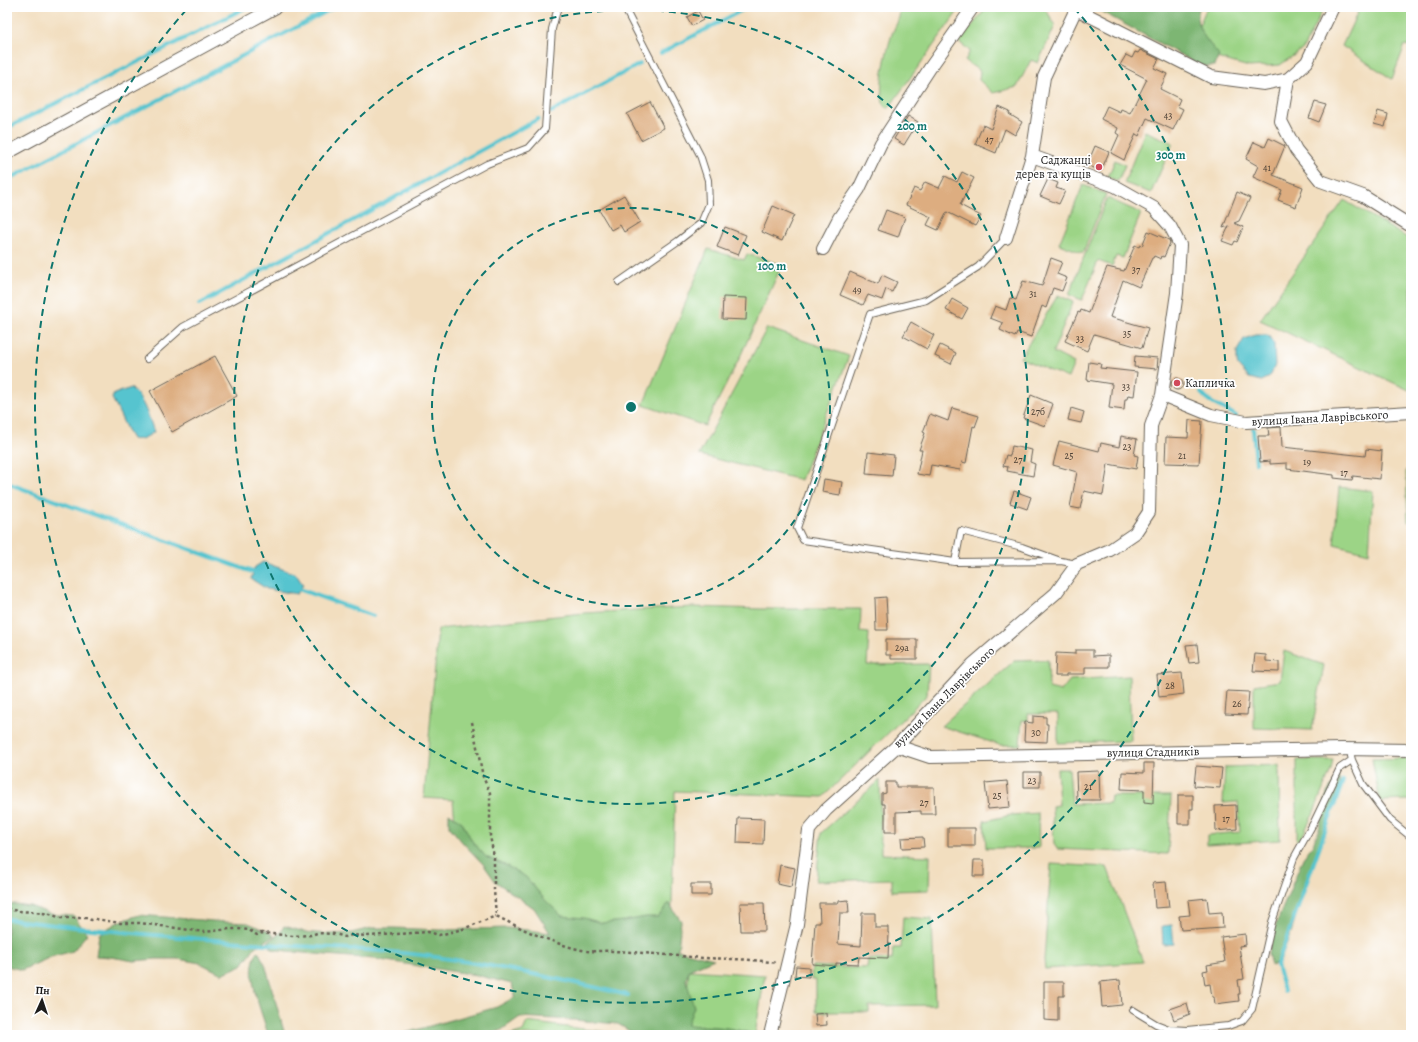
<svg xmlns="http://www.w3.org/2000/svg" width="1418" height="1042" viewBox="0 0 1418 1042" font-family="Alegreya,serif">
  <style>
    .green { fill: #9cd486; stroke: #5c7851 }
    .forest { fill: #7db673; stroke: #4c6948 }
    .water { fill: #57c4cf; stroke: #3a7076 }
    .lines { fill: none; stroke-linecap: round; stroke-linejoin: round }
    .stream { stroke: #57c4cf; stroke-width: 4 }
    .building { fill: #ddad80 }
    .service-casing { stroke: #676055; stroke-width: 8 }
    .minor-casing { stroke: #676055; stroke-width: 14 }
    .path { stroke: #676055; stroke-width: 2.5; stroke-dasharray: 3 3; stroke-linecap: butt }
    .service { stroke: #fff; stroke-width: 6 }
    .minor { stroke: #fff; stroke-width: 12 }
    .ring { fill: none; stroke: #0f766e; stroke-width: 2; stroke-dasharray: 7 5 }
    .poi-dot { fill: #d1495b; stroke: #fff; stroke-width: 1.5 }
    .labels { text-anchor: middle; stroke-width: 3.5; stroke-linejoin: round; paint-order: stroke }
    .number-label { font-size: 10px; fill: #4c4035 }
    .poi-label { font-size: 12px; fill: #1c1c1c; stroke: #fff; text-anchor: end }
    .street-label { font-size: 12px; fill: #1c1c1c; stroke: #fff }
    .centre { fill: #0f766e; stroke: #fff; stroke-width: 2 }
    .ring-label { font-size: 12px; text-anchor: middle; font-weight: bold; fill: #0f766e; stroke: #fff; stroke-width: 3.5; stroke-linejoin: round; paint-order: stroke }
  </style>
  <rect width="100%" height="100%" fill="#fff"/>
  <filter id="ink" filterUnits="userSpaceOnUse"><feTurbulence type="fractalNoise" baseFrequency=".025" numOctaves="2"/><feDisplacementMap in="SourceGraphic" scale="8" xChannelSelector="R" yChannelSelector="G"/><feConvolveMatrix kernelMatrix="1 2 1 2 8 2 1 2 1" color-interpolation-filters="sRGB"/></filter>
  <filter id="wash" filterUnits="userSpaceOnUse"><feTurbulence type="fractalNoise" baseFrequency=".012" numOctaves="4" result="noise"/><feDisplacementMap in="SourceGraphic" scale="16" xChannelSelector="R" yChannelSelector="G"/><feGaussianBlur stdDeviation="0.9" result="paint"/><feColorMatrix in="noise" values="0 0 0 0 0 0 0 0 0 0 0 0 0 0 0 0 0 1.4 0 .05"/><feComposite in="paint" operator="in"/></filter>
  <g filter="url(#wash)">
    <rect width="100%" height="100%" fill="#f2debf"/>
    <!-- green -->
    <path class="green" d="M898,7H961L888,109C886,107 884,105 883,102C878,86 887,49 892,34C895,26 903,15 898,7Z
      M987,7H1042L1048,13L1055,26L1038,63L1031,60L1017,87L993,93L979,80L980,71L965,61L970,51L959,42Z
      M1207,7H1324L1303,49L1280,65L1249,67L1217,58L1194,37Z
      M1360,7H1411V47L1405,45L1392,79L1342,46Z
      M1145,131L1173,143L1151,193L1124,183Z
      M1115,160L1125,165L1118,181L1108,177Z
      M1083,185L1106,194L1083,253L1059,244Z
      M1107,198L1141,213L1123,258L1116,256L1112,266L1098,261L1082,300L1069,295Z
      M1344,200L1411,240V391L1260,320Z
      M708,249L744,260L747,254L782,265L739,359L705,426L643,405Z
      M1058,295L1073,302L1053,352L1074,363L1068,378L1020,358Z
      M767,328L849,356L801,480L699,455Z
      M1406,470H1411V522H1408Z
      M1339,487L1373,491L1369,553L1334,544Z
      M693,607L762,609H861L860,632L869,633L867,665L929,664L927,695L823,797L675,791L671,937H588L534,908L456,832L453,800L424,798L438,629L584,613Z
      M1284,651L1324,665L1312,730L1254,728V685L1280,681Z
      M1048,660L1049,688L1061,691L1070,680L1129,676L1131,741L1058,743V714H1028V721L1022,720L1020,745H1000L941,726L1014,661Z
      M1411,758V800L1380,801L1372,759Z
      M1297,760H1333L1331,770L1313,814L1303,835L1297,842Z
      M1279,765L1280,840L1207,845V835L1240,832L1238,802L1223,803L1225,767Z
      M1057,769H1069L1072,804L1110,803L1111,796H1171L1168,854L1057,849L1054,844L1052,806L1059,805Z
      M880,780L881,854L930,856L929,890L892,891V879L816,881L821,833Z
      M1038,813L1039,848H986L984,821L1011,815Z
      M1051,864L1107,867L1143,962L1045,969L1044,960Z
      M903,917L932,919L935,1005L869,1006V1012H816V980H811L812,966L867,968L868,959L892,960L893,948H901Z
      M689,970L765,975L755,1035H683Z
      M527,1022L631,1035H510L523,1031Z"/>
    <!-- forest -->
    <path class="forest" d="M1093,7H1200C1191,26 1208,41 1219,55L1215,66H1201Z
      M1338,776L1340,784L1295,919C1292,934 1284,947 1280,962L1271,966L1268,953L1275,927L1303,858L1312,846L1319,829L1327,793Z
      M449,813L462,822L472,841L486,857L507,866L526,877L546,901L562,916L584,918L602,923L624,921L646,917H658L669,903L681,921L678,950L714,959L689,970L686,980L694,1007L687,1025C713,1027 730,1026 756,1035H636L618,1024L574,1020L520,1017L500,1031L474,1035H398L497,1007L515,997L512,984L476,975L374,959L303,953L272,949L268,942L280,933L284,926L305,932L329,934L351,933L372,928H394L439,930L507,928L529,930L550,933L534,908L496,882L483,864L463,843L449,826Z
      M7,903L30,906L51,914L74,916L87,934L73,951L51,957L22,970L7,966Z
      M139,915L226,922L248,923L268,931L274,936L255,947L242,965L222,974L200,963L178,959H156L134,961L111,957L96,956L99,934L118,922Z
      M258,951L265,964L285,1035H268C262,1010 243,974 258,951Z"/>
    <!-- water -->
    <path class="water" d="M1255,335H1268L1274,344L1275,365L1271,375L1262,381L1249,378L1238,366L1237,362V351L1244,339Z
      M131,388C143,398 149,417 154,432C147,437 140,441 132,439L129,434L112,398L114,394Z
      M263,562L296,574L303,585L297,594L267,589L251,579L255,567Z
      M1172,925L1174,944L1163,945L1162,926Z"/>
    <g class="lines">
      <!-- stream -->
      <path class="stream" d="M661,53L748,7
        M551,112L640,64
        M7,128L247,7
        M7,180L335,7
        M200,304L538,119
        M1201,393C1213,407 1222,406 1236,416
        M1253,429L1256,463
        M7,483L258,574
        M296,588L373,616
        M7,919C97,931 189,938 280,945C327,948 374,949 421,955C491,964 560,979 628,995
        M1284,991L1277,965L1343,781"/>
    </g>
    <g id="blocks">
      <!-- building -->
      <path class="building" d="M698,11L703,20L692,26L687,17Z
        M1140,50L1159,59L1154,68L1167,74L1160,89L1180,99L1177,106L1183,109L1173,130L1147,118L1139,136L1136,134L1124,160L1111,153L1119,135L1116,133L1118,128L1101,119L1107,106L1120,112L1121,109L1130,113L1147,79L1120,65L1126,55L1132,58L1135,52L1138,53Z
        M650,102L664,128L641,140L627,114Z
        M1315,102L1326,105L1319,122L1309,118Z
        M999,107L1010,112L1009,114L1022,122L1015,135L1005,129L996,153L975,144L983,125L991,129Z
        M1378,111L1388,114L1385,127L1374,124Z
        M908,116L918,122L904,145L894,139Z
        M1269,138L1285,146L1273,175L1303,187L1296,207L1278,200L1282,190L1253,177L1258,166L1246,159L1254,142L1265,147Z
        M1095,146L1109,152L1101,171L1087,165Z
        M962,172L974,178L960,205L981,216L975,226L947,212L938,230L927,225L931,217L906,205L914,188L920,191L925,182L939,188L945,176L957,182Z
        M1048,179L1058,183L1056,188L1065,191L1059,204L1040,196Z
        M1237,192L1250,198L1239,221L1234,223L1243,227L1237,242L1235,241L1233,245L1222,241L1229,226L1223,228Z
        M624,195L640,222L624,232L620,225L611,230L599,210Z
        M773,206L794,215L782,241L762,232Z
        M886,210L905,217L898,237L878,230Z
        M725,227L746,235L738,255L717,247Z
        M1148,231L1169,240L1170,243L1164,257L1162,256L1161,259L1154,256L1153,258H1152L1139,287L1123,280L1110,317L1148,328L1142,348L1094,334L1087,351L1065,341L1078,312L1080,313L1081,310L1089,313L1107,267L1124,271L1135,245L1139,247L1140,245L1142,246Z
        M1051,258L1062,262L1057,274L1067,278L1062,291L1053,288L1046,308L1042,306L1031,337L1017,332L1015,337L1000,330L1003,323L990,318L995,306L1006,310L1010,298L1016,300L1023,281L1042,286Z
        M850,272L878,284L882,275L897,282L892,292L886,289L882,300L868,295L863,305L840,295Z
        M723,297L747,298L746,320L722,319Z
        M952,299L968,308L962,319L946,310Z
        M911,322L934,335L927,349L903,336Z
        M940,345L956,353L951,364L935,356Z
        M215,356L237,396L172,432L150,391Z
        M1135,356L1158,358L1157,369L1134,367Z
        M1089,362L1101,364L1100,368L1137,372L1134,396L1128,395L1127,399H1125L1124,410L1109,408L1112,384L1087,380Z
        M1171 384a6 6 0 1 1 12 0a6 6 0 1 1-12 0Z
        M1031,395L1053,404L1045,426L1023,418Z
        M952,408L979,416L975,427L973,426L966,463L962,462L960,470L931,465L929,476L917,474L922,450H919L925,433L923,432L930,414L948,421Z
        M1071,408L1084,412L1081,423L1068,420Z
        M1189,420L1202,421L1199,464L1165,463L1166,437L1188,438Z
        M1281,427L1282,447L1365,456L1366,449L1382,451L1380,479L1353,476L1352,480L1334,478V475L1287,469V463L1270,464V461L1260,462L1258,436H1269L1268,428Z
        M1121,436L1137,439L1134,455L1138,456L1136,469L1108,464L1103,495L1084,491L1080,509L1070,507L1077,472L1053,465L1059,441L1099,451L1101,443L1119,447Z
        M1012,446L1032,450L1030,462L1035,464L1033,476L1007,471L1008,467L1003,466L1006,455L1010,456Z
        M868,452L894,455L892,476L866,474Z
        M824,479L842,482L840,495L822,492Z
        M1014,491L1031,497L1027,509L1010,503Z
        M886,597L888,630H876L875,598Z
        M886,639H917V659H891V655H886Z
        M1197,644L1199,662L1189,663L1186,645Z
        M1075,650H1093V656L1109,655V667H1085V674H1066V676H1055L1056,653L1075,654Z
        M1255,654L1266,655V661L1279,662V672L1253,671Z
        M1182,673L1184,694L1159,697L1157,675Z
        M1227,691L1249,692L1247,715L1225,714Z
        M1033,716L1046,717V724H1048L1047,742L1024,741L1025,722L1033,723Z
        M1144,763H1154L1153,803L1144,802V790L1121,789L1122,772L1144,773Z
        M1196,766L1222,768L1220,788L1194,786Z
        M1099,771L1100,800H1077L1076,772Z
        M1024,772H1040V787H1024Z
        M1007,781L1010,807L988,809L985,783Z
        M886,782H896V787H934L935,814H921V811L896,812V832H885V804H882V794L886,793Z
        M1178,795H1193V809H1190V824H1178Z
        M1236,805L1237,829L1216,831L1215,806Z
        M738,818L764,819L763,844L737,843Z
        M948,828H975V846H948Z
        M923,837L924,847L902,848L901,838Z
        M974,860H984V876H973Z
        M780,865L795,868L791,887L777,884Z
        M1166,882L1169,907L1155,908L1153,883Z
        M691,884H711V895H691Z
        M1207,898L1209,913L1222,912L1223,928L1195,930V929L1181,930L1179,916L1190,915L1188,900Z
        M848,900L849,913H840L838,944L861,946L862,913H875V927H888V933H889L888,958L859,957L858,964L836,963V966L812,964L815,923H820L819,903H838V901Z
        M740,903H764L765,931H741Z
        M1245,934L1246,945L1239,946L1244,979L1238,980L1240,994H1238L1239,1001L1215,1004L1214,997H1212L1210,984L1205,985L1203,971L1208,970L1207,965L1225,962L1221,937Z
        M796,966L809,967V977L795,976Z
        M1120,980L1122,1005L1102,1007L1100,982Z
        M1044,982H1064V996H1058V1021L1044,1020Z
        M1187,1003L1190,1014L1174,1020L1170,1009Z
        M826,1013L827,1025L816,1026L815,1014Z"/>
    </g>
  </g>
  <g filter="url(#ink)">
    <use href="#blocks" fill-opacity="0" stroke="#676055" stroke-width="1"/>
    <g class="lines">
      <defs>
        <path id="service" d="M1006,238L978,267L926,300L870,314L797,528L803,540L955,562L1061,561L1077,564
          M619,282L678,241L701,223L709,204L708,180L700,155L624,7
          M147,359L183,327L487,164L528,148L545,129L552,29L558,7
          M955,562L961,531L1022,547L1058,560
          M1351,756L1352,760L1363,784L1390,820L1411,837
          M1133,1010L1156,1024L1169,1029L1187,1030L1228,1026L1242,1021L1252,1009L1272,922L1294,858L1314,822L1340,768L1352,760"/>
        <path id="minor" d="M1076,9L1211,77L1264,84L1288,79L1307,62L1333,7
          M1288,79L1281,121L1296,150L1321,181L1363,196L1411,226
          M7,153L276,7
          M1006,238L1032,156
          M823,249L839,218L859,189L881,143L930,68L973,7
          M1162,395L1211,415L1246,422L1411,412
          M897,746L930,757L1342,749L1411,750
          M770,1035L797,924L809,830L826,810L897,746L973,664L1056,593L1077,564L1110,550L1135,533L1149,512L1151,426L1162,395L1177,293L1180,245L1170,226L1154,208L1115,186L1032,156L1044,77L1077,7"/>
      </defs>
      <!-- service casing -->
      <use href="#service" class="service-casing"/>
      <!-- minor casing -->
      <use href="#minor" class="minor-casing"/>
      <!-- path -->
      <path class="path" d="M472,722L483,777L490,793V836L494,857V890L496,916C522,929 558,946 587,951C595,952 604,950 612,951C642,952 673,956 703,958C728,959 753,959 777,963
        M7,909L18,911L34,912L50,914L61,918H87L91,920L96,919L120,923H140L204,932L230,929H238L249,930L257,935L261,933L294,936L311,935L317,933L335,934L345,937L352,935L368,936L428,932L439,935L463,929L496,916"/>
      <!-- service -->
      <use href="#service" class="service"/>
      <!-- minor -->
      <use href="#minor" class="minor"/>
    </g>
  </g>
  <!-- distance rings -->
  <g class="ring">
    <circle cx="631" cy="407" r="199"/>
    <circle cx="631" cy="407" r="397"/>
    <path d="M1074 8A596 596 0 1 1 188 8"/>
  </g>
  <!-- markers -->
  <g class="poi-dot">
    <circle cx="1099" cy="167" r="4"/>
    <circle cx="1177" cy="383" r="4"/>
  </g>
  <g class="labels">
    <!-- number labels -->
    <g class="number-label">
      <text x="1168" y="119">43</text>
      <text x="989" y="143">47</text>
      <text x="1267" y="171">41</text>
      <text x="1136" y="273">37</text>
      <text x="857" y="293">49</text>
      <text x="1033" y="297">31</text>
      <text x="1127" y="337">35</text>
      <text x="1080" y="342">33</text>
      <text x="1126" y="390">33</text>
      <text x="1038" y="415">27б</text>
      <text x="1127" y="450">23</text>
      <text x="1069" y="459">25</text>
      <text x="1182" y="459">21</text>
      <text x="1018" y="463">27</text>
      <text x="1307" y="465">19</text>
      <text x="1344" y="476">17</text>
      <text x="902" y="651">29а</text>
      <text x="1170" y="689">28</text>
      <text x="1237" y="707">26</text>
      <text x="1036" y="736">30</text>
      <text x="1032" y="784">23</text>
      <text x="1088" y="790">21</text>
      <text x="997" y="799">25</text>
      <text x="924" y="806">27</text>
      <text x="1226" y="822">17</text>
    </g>
    <!-- poi labels -->
    <g class="poi-label">
      <text x="1091" y="164">Саджанці<tspan x="1091" dy="14">дерев та кущів</tspan></text>
      <text x="1185" y="387" text-anchor="start">Капличка</text>
    </g>
    <!-- street labels -->
    <g class="street-label">
      <text transform="translate(1320 418) rotate(-3)" y="4">вулиця Івана Лаврівського</text>
      <text transform="translate(944 697) rotate(-45)" y="4">вулиця Івана Лаврівського</text>
      <text transform="translate(1153 752) rotate(-1)" y="4">вулиця Стадників</text>
    </g>
  </g>
  <circle cx="631" cy="407" r="6" class="centre"/>
  <g class="ring-label">
    <text x="912" y="130">200 m</text>
    <text x="1171" y="159">300 m</text>
    <text x="772" y="270">100 m</text>
  </g>
  <!-- margin -->
  <rect width="1418" height="1042" fill="none" stroke="#fff" stroke-width="24"/>
  <!-- north arrow -->
  <g transform="translate(42 1000) rotate(3)" stroke="#ffffff" stroke-width="3" paint-order="stroke">
  <path d="M0-3L7 15L0 10L-7 15Z" fill="#1c1c1c"/>
  <text y="-6" font-size="11" font-weight="bold" text-anchor="middle" fill="#1c1c1c">Пн</text>
  </g>
</svg>
